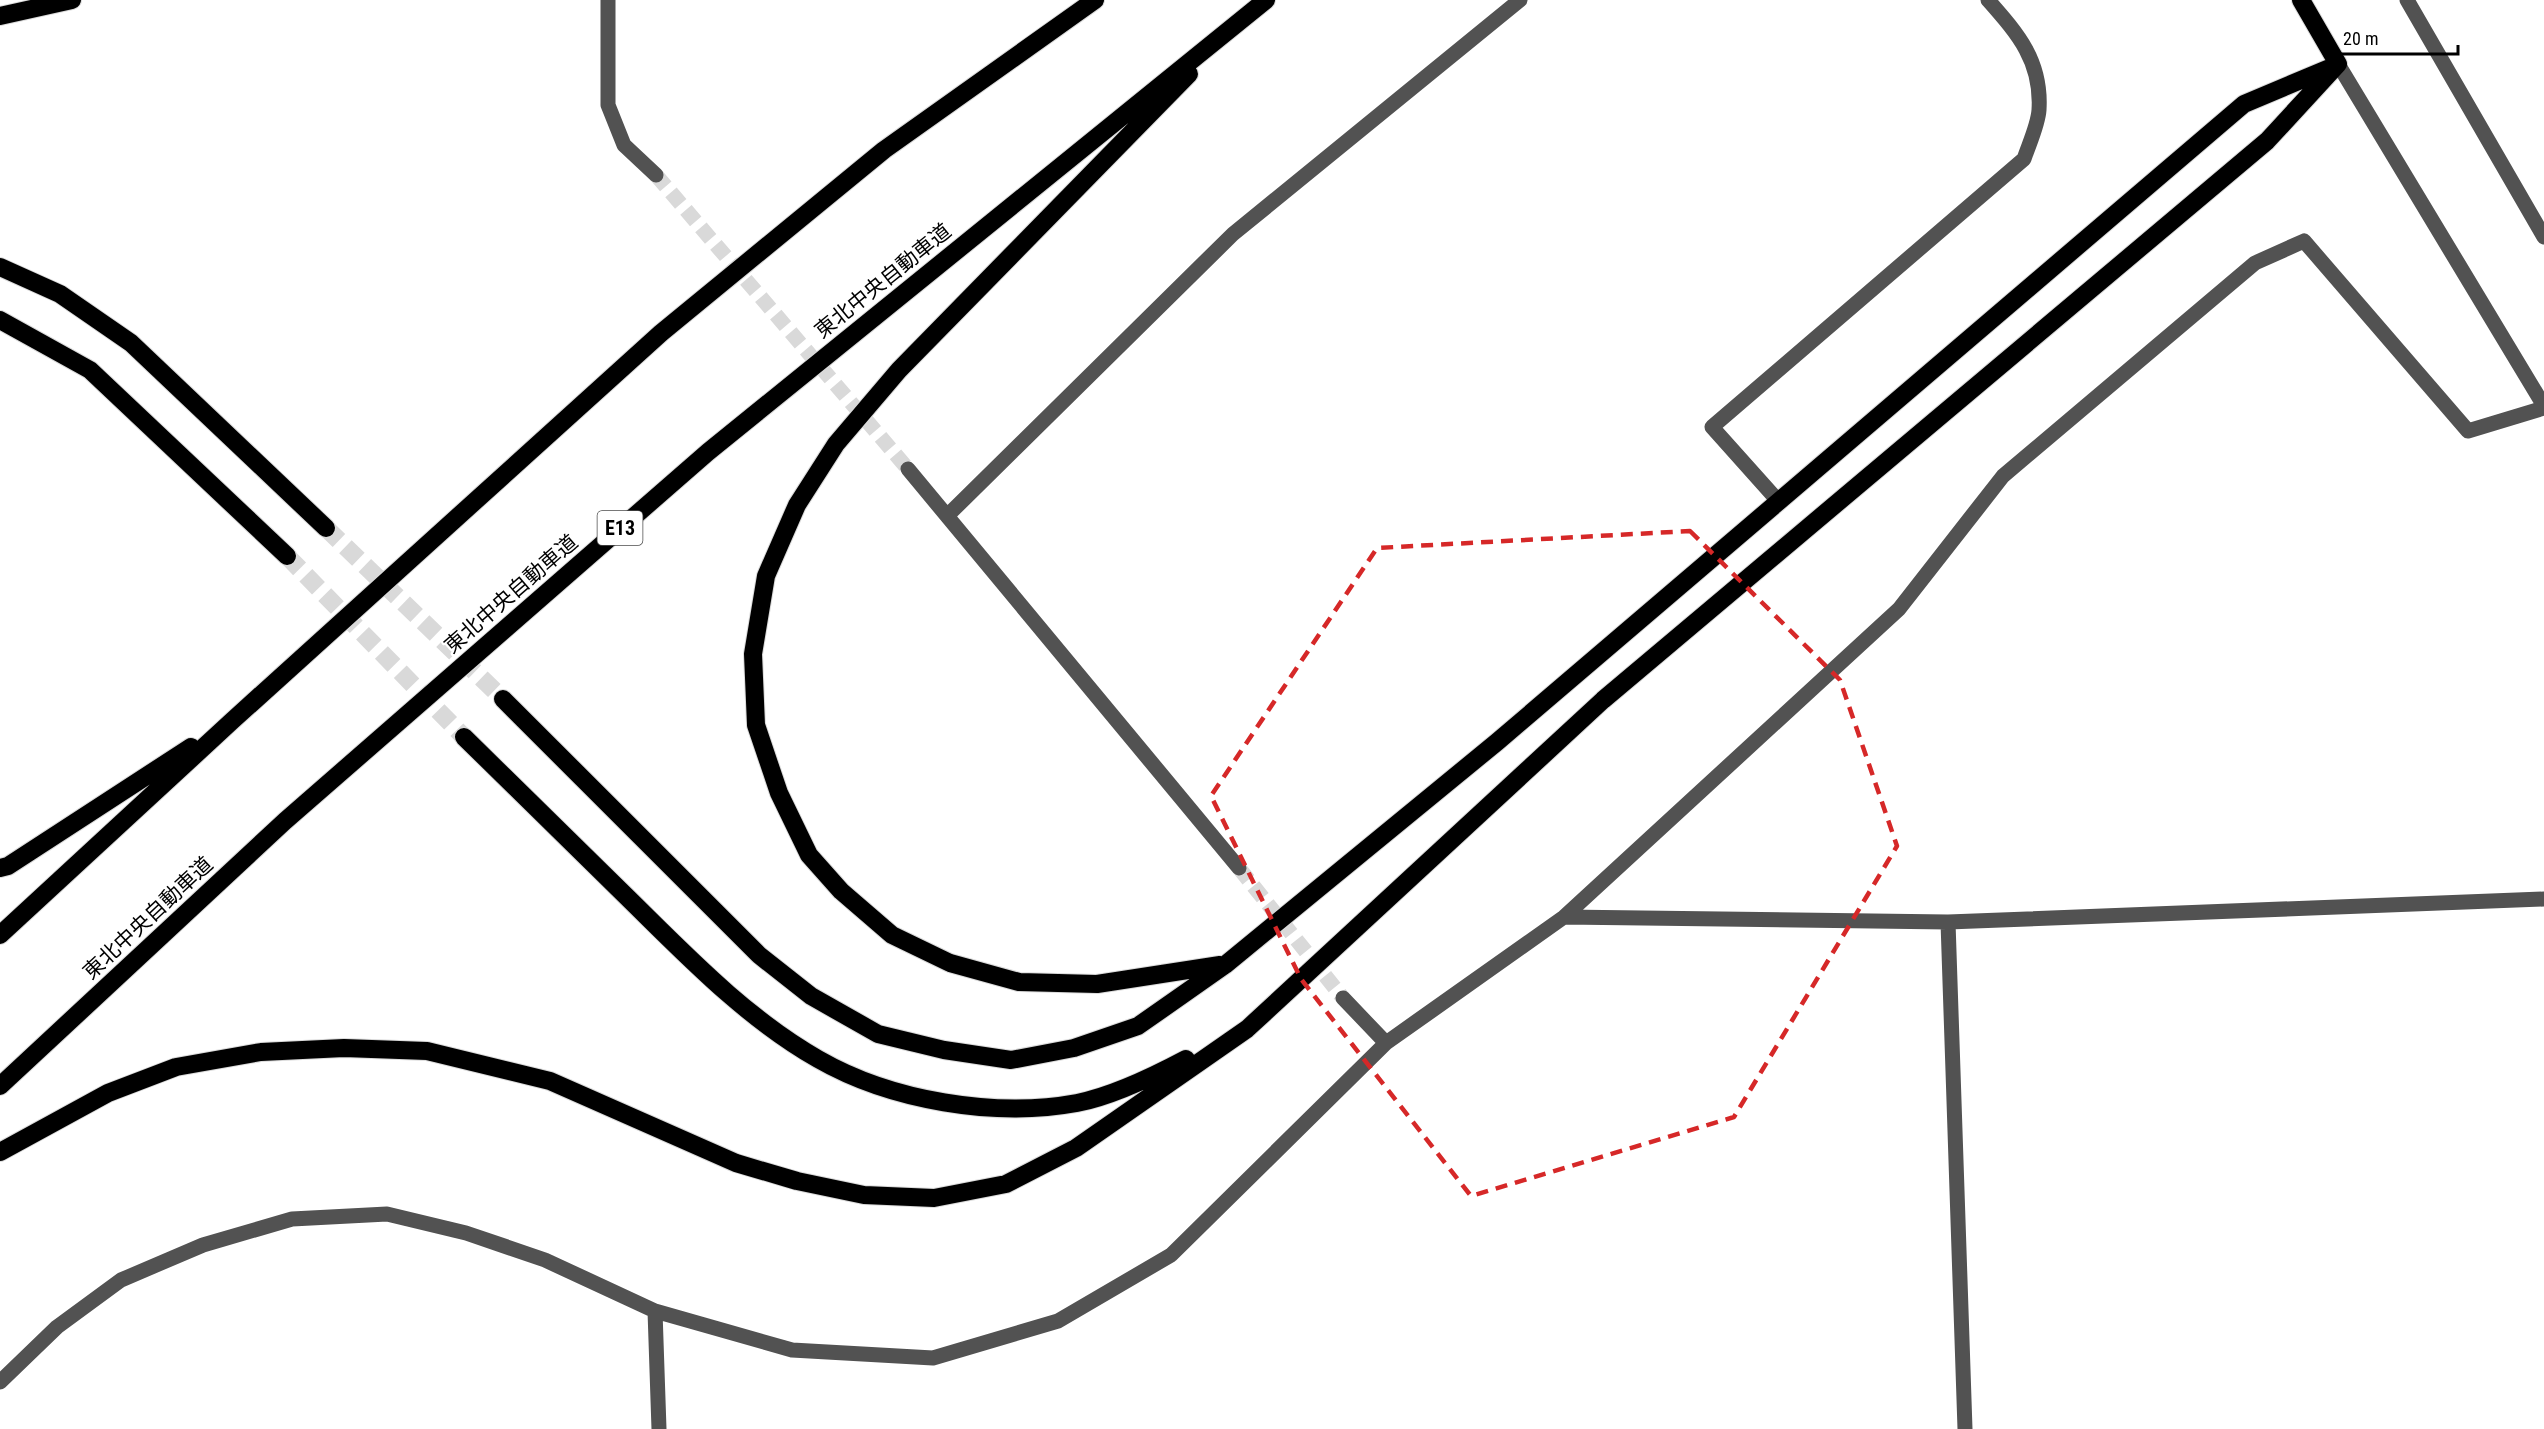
<svg xmlns="http://www.w3.org/2000/svg" width="2544" height="1429" viewBox="0 0 2544 1429" font-family="'Roboto Condensed','Noto Sans JP',sans-serif">
  <style>
    .lines { fill: none; stroke-linecap: round; stroke-linejoin: round }
    .minor-tunnel { stroke: #d9d9d9; stroke-width: 15; stroke-dasharray: 15 8; stroke-linecap: butt }
    .highway-tunnel { stroke: #d9d9d9; stroke-width: 18; stroke-dasharray: 18 9; stroke-linecap: butt }
    .highway-casing { stroke: #dbdbdb; stroke-width: 20 }
    .minor { stroke: #525252; stroke-width: 15 }
    .highway { stroke: #000; stroke-width: 18 }
    .marked { fill: none; stroke: #d62828; stroke-width: 4.5; stroke-dasharray: 12 8; stroke-linejoin: round }
    .labels { text-anchor: middle; stroke-width: 4.5; stroke-linejoin: round; paint-order: stroke }
    .shield { fill: #fff; stroke: #4c4c4c; stroke-width: 1.5 }
    .shield-label { font-size: 20px; font-weight: bold; fill: #000 }
    .street-label { font-size: 21px; fill: #000; stroke: #fff }
  </style>
  <rect width="100%" height="100%" fill="#fff"/>
  <g class="lines">
    <!-- minor-tunnel -->
    <path class="minor-tunnel" d="M656,175L908,469
      M1239,868L1343,998"/>
    <!-- highway-tunnel -->
    <path class="highway-tunnel" d="M326,528L503,699
      M287,556L464,737"/>
    <defs>
      <path id="highway" d="M2301,0L2338,64
        M0,16L72,0
        M1189,74L899,370L836,444L797,505L766,576L753,654L756,725L779,793L809,855L841,891L892,935L950,963L1019,982L1097,984L1220,965
        M0,267L60,294L131,343L326,528
        M0,320L90,370L287,556
        M503,699L759,955L811,996L878,1034L944,1050L1011,1060L1074,1048L1138,1026L1225,965L1497,742L2244,104L2332,67
        M464,737C519,791 574,845 629,899C687,956 746,1018 818,1059C891,1101 995,1118 1077,1103C1113,1096 1154,1076 1186,1059
        M0,868L8,866L191,747
        M0,935L233,720L661,333L884,150L1095,0
        M0,1086L285,821L708,452L1266,0
        M0,1152L108,1093L176,1067L261,1052L344,1048L427,1051L550,1081L736,1163L797,1181L864,1195L934,1198L1006,1184L1076,1148L1247,1029L1603,700L2267,141L2338,64"/>
    </defs>
    <!-- highway casing -->
    <use href="#highway" class="highway-casing"/>
    <!-- minor -->
    <path class="minor" d="M608,0V105L624,145L656,175
      M2407,0L2544,237
      M2338,64L2544,406
      M908,469L1239,868
      M1779,502L1712,427L2024,159C2029,144 2038,125 2039,110C2042,61 2018,34 1988,0
      M947,516L1233,234L1520,0
      M1564,917L1948,922L2544,899
      M1948,922L1965,1429
      M1343,998L1386,1043
      M655,1311L659,1429
      M0,1382L57,1327L121,1280L203,1245L292,1219L387,1214L466,1233L545,1260L655,1311L792,1350L933,1358L1058,1321L1171,1255L1386,1043L1564,917L1899,609L2003,476L2255,263L2304,241L2468,431L2544,408"/>
    <!-- highway -->
    <use href="#highway" class="highway"/>
  </g>
  <!-- marked area -->
  <path class="marked" d="M1690,531L1840,680L1897,846L1734,1117L1471,1196L1301,979L1211,796L1377,548Z"/>
  <g class="labels">
    <!-- shield labels -->
    <rect class="shield" x="597.5" y="511" width="45" height="34" rx="4.5"/>
    <g class="shield-label">
      <text x="620" y="535">E13</text>
    </g>
    <!-- street labels -->
    <g class="street-label">
      <text transform="translate(883 281) rotate(-39)" y="7">東北中央自動車道</text>
      <text transform="translate(511 594) rotate(-41)" y="7">東北中央自動車道</text>
      <text transform="translate(148 918) rotate(-43)" y="7">東北中央自動車道</text>
    </g>
  </g>
  <!-- scale -->
  <path d="M2334 45v9h124v-9" fill="none" stroke="#000000" stroke-width="3"/>
  <text x="2343" y="45" font-size="18" fill="#000000" stroke="#ffffff" stroke-width="4.5" paint-order="stroke">20 m</text>
</svg>
